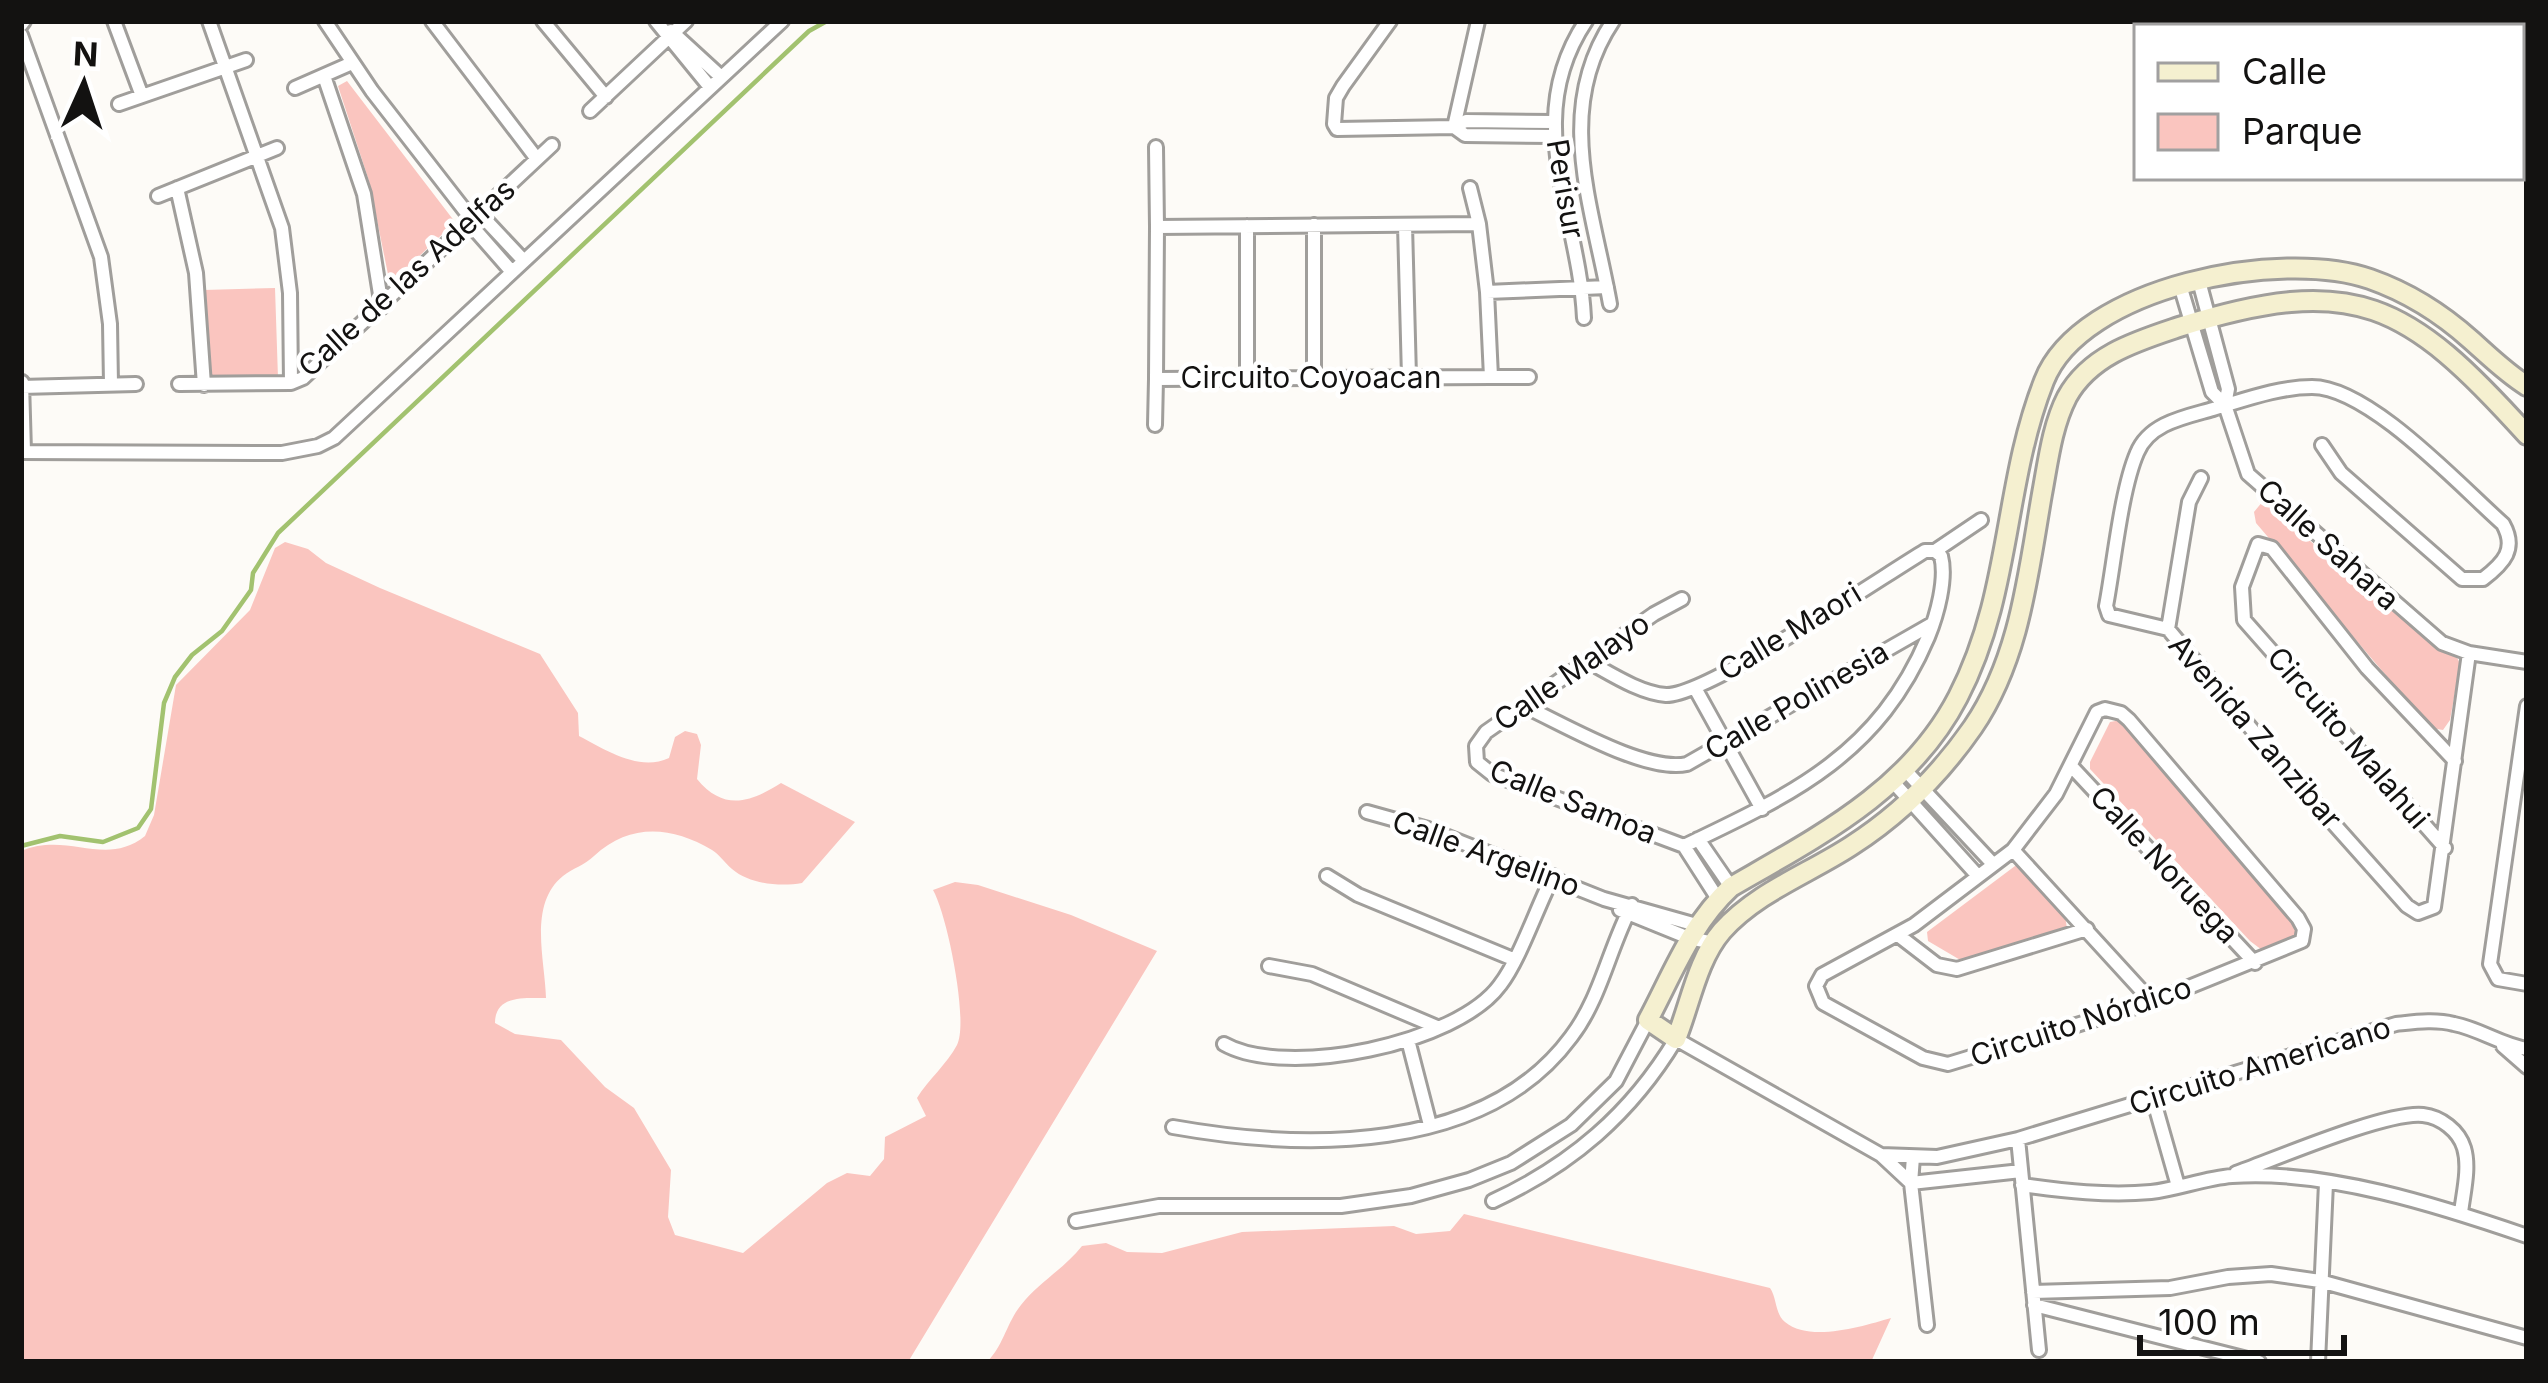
<svg xmlns="http://www.w3.org/2000/svg" width="2548" height="1383" viewBox="0 0 2548 1383" font-family="Inter,sans-serif">
  <style>
    .green { fill: #fac5bf }
    .lines { fill: none; stroke-linecap: round; stroke-linejoin: round }
    .stream { stroke: #a2c26f; stroke-width: 4.5 }
    .street-casing { stroke: #a09e9b; stroke-width: 18 }
    .secondary-casing { stroke: #a09e9b; stroke-width: 24 }
    .street { stroke: #fff; stroke-width: 12 }
    .secondary { stroke: #f5f0d0; stroke-width: 18 }
    .labels { text-anchor: middle; stroke-width: 9; stroke-linejoin: round; paint-order: stroke }
    .street-label { font-size: 30px; fill: #131211; stroke: #fff }
  </style>
  <rect width="100%" height="100%" fill="#fdfbf7"/>
  <!-- green -->
  <path class="green" d="M347,81L455,222L390,284L369,181L338,86Z
    M275,288L278,378L207,381L204,290Z
    M2263,501L2424,638L2456,655L2460,664L2450,720L2443,730L2431,728L2256,523L2254,512Z
    M285,542L308,549L326,563L380,588L540,654L578,713L579,736C606,750 639,772 669,758L675,737L685,731L697,734L701,745L697,779C724,812 751,802 781,783L855,822L802,883C780,887 749,884 732,869C725,863 720,855 712,850C671,826 630,823 594,856C585,865 573,868 563,876C528,904 545,960 546,998C524,998 495,995 495,1023L515,1034L561,1040L605,1087L634,1108L671,1170L668,1217L675,1235L743,1253L827,1183L847,1173L870,1176L884,1159L885,1137L926,1116L917,1098C928,1080 947,1064 957,1045C969,1022 947,914 933,890L955,882L978,885L1071,915L1157,951L908,1362H21V851C68,831 105,868 145,836L154,815L176,685L250,610L275,548Z
    M2121,720L2297,923L2299,932L2294,942L2262,950L2250,941L2090,769V762L2110,722Z
    M2015,866L2021,867L2065,915L2067,929L1962,961L1928,941L1927,932Z
    M1464,1214L1770,1288C1777,1298 1775,1314 1785,1322C1810,1343 1863,1326 1891,1318L1871,1362H987C1004,1345 1006,1324 1021,1305C1039,1282 1065,1268 1082,1246L1106,1243L1127,1252L1162,1253L1242,1232L1394,1226L1416,1234L1450,1231Z"/>
  <g class="lines">
    <!-- stream -->
    <path class="stream" d="M21,846L60,836L103,842L138,828L151,809L164,703L175,677L192,655L222,631L251,590L253,573L278,533L809,31L827,21"/>
    <defs>
      <path id="street" d="M114,21L142,96
        M209,21L282,228L290,293L291,383
        M325,21L372,91L466,212L470,224L512,272
        M432,21L537,159
        M543,21L606,97
        M656,21L709,86
        M1390,21L1343,86L1336,98L1334,124L1337,129L1454,127L1466,121L1554,122
        M21,25L24,21
        M671,31L720,76
        M21,35L101,257L110,324L111,384
        M324,76L364,194L382,307
        M295,88L352,63
        M119,104L246,60
        M590,111L686,21
        M1454,127L1478,21
        M1454,127L1465,135L1553,136
        M1156,147L1157,227
        M177,188L196,273L204,385
        M1470,188L1479,224
        M158,196L277,148
        M473,213L480,214L524,261
        M1479,224L1487,292L1491,377L1156,379L1157,227Z
        M1314,225V378
        M1405,225L1409,377
        M2199,281L2228,389L2225,405L2248,474L2442,643L2469,653L2527,662
        M2180,285L2212,392L2225,405
        M1487,292L1607,287
        M1610,304C1593,208 1553,110 1613,21
        M1584,318C1579,213 1520,120 1586,21
        M1491,377H1529
        M1247,378V226
        M22,382L24,452
        M179,384L291,383L303,378L552,145
        M21,387L136,384
        M1155,425L1156,379
        M2322,445L2341,473L2462,579H2483C2504,563 2517,549 2503,524C2459,485 2369,387 2312,387C2279,387 2244,400 2213,409C2185,417 2149,423 2137,453C2121,490 2114,564 2106,606L2109,615L2168,629L2285,769L2407,906L2418,913L2434,907L2469,653
        M21,452L282,453L318,446L334,438L782,21
        M1682,599L1654,614L1486,732L1476,746L1477,762L1492,774L1684,846C1793,794 1878,755 1928,637C1937,615 1947,579 1941,556L1935,551
        M2168,629L2189,502L2201,478
        M1589,662C1611,674 1640,693 1666,695C1707,696 1880,578 1925,551H1935L1981,520
        M1695,688L1762,809
        M2527,706L2490,964L2498,979L2527,984
        M1526,707C1565,725 1646,773 1687,764L1932,624
        M2105,709L2121,713L2129,720L2298,918L2304,929L2302,941L2152,1002L1948,1064L1923,1058L1823,1003L1816,986L1822,975L1914,925L2013,850L2056,794L2097,712Z
        M2072,767L2255,963
        M1906,771L1992,863
        M1894,783L1977,875
        M1367,812L1428,829L1604,899L1700,926
        M1698,839L1731,887
        M1684,846L1718,899
        M2445,848L2244,620L2242,587L2258,544L2272,548L2367,668L2455,761
        M2013,850L2152,1002
        M1327,876L1358,895L1513,959
        M1620,910L1689,938L1714,943
        M1898,935L1937,965L1957,969L2087,929
        M1269,966L1312,974L1437,1027
        M1408,1040L1430,1125
        M1224,1044C1286,1079 1457,1044 1500,985C1520,959 1537,907 1553,876
        M2503,1046L2527,1067
        M2153,1098L2178,1186
        M1173,1127C1302,1150 1484,1155 1571,1037C1601,998 1609,948 1632,905
        M2018,1139L2039,1350
        M1881,1155L1937,1157L2018,1139L2396,1024C2415,1022 2435,1019 2454,1024C2480,1029 2501,1045 2527,1049
        M1913,1157L1911,1183L1927,1325
        M2236,1173C2275,1159 2387,1111 2423,1115C2441,1117 2459,1131 2464,1148C2470,1168 2463,1194 2461,1213
        M1911,1183L2021,1171
        M2022,1185C2064,1191 2108,1196 2151,1192C2178,1189 2205,1178 2232,1176C2324,1169 2440,1206 2527,1236
        M1493,1201C1571,1165 1631,1114 1676,1039L1881,1155L1911,1183
        M1076,1221L1159,1206H1341L1411,1196L1469,1180L1511,1163L1571,1125L1616,1081L1648,1020
        M2033,1292L2170,1288L2228,1277L2271,1274L2320,1281L2527,1338
        M2034,1305L2259,1362
        M2318,1362L2326,1183"/>
      <path id="secondary" d="M2527,386C2506,373 2489,356 2471,340C2442,314 2407,292 2370,279C2282,248 2081,286 2044,381C2003,485 2012,593 1958,697C1910,790 1819,836 1731,887C1691,924 1673,973 1648,1020L1676,1039C1690,1005 1697,960 1722,931C1757,892 1808,874 1851,846C1901,814 1939,776 1973,727C2020,658 2028,574 2042,494C2048,462 2052,426 2067,397C2090,355 2137,341 2179,327C2355,272 2407,302 2527,435"/>
    </defs>
    <!-- street casing -->
    <use href="#street" class="street-casing"/>
    <!-- secondary casing -->
    <use href="#secondary" class="secondary-casing"/>
    <!-- street -->
    <use href="#street" class="street"/>
    <!-- secondary -->
    <use href="#secondary" class="secondary"/>
  </g>
  <g class="labels">
    <!-- street labels -->
    <g class="street-label">
      <text transform="translate(1565 189) rotate(80)" y="10">Perisur</text>
      <text transform="translate(407 278) rotate(-42)" y="10">Calle de las Adelfas</text>
      <text x="1311" y="388">Circuito Coyoacan</text>
      <text transform="translate(2328 545) rotate(42)" y="10">Calle Sahara</text>
      <text transform="translate(1790 632) rotate(-31)" y="10">Calle Maori</text>
      <text transform="translate(1572 672) rotate(-35)" y="10">Calle Malayo</text>
      <text transform="translate(1797 701) rotate(-30)" y="10">Calle Polinesia</text>
      <text transform="translate(2255 732) rotate(49)" y="10">Avenida Zanzibar</text>
      <text transform="translate(2348 738) rotate(49)" y="10">Circuito Malahui</text>
      <text transform="translate(1573 802) rotate(22)" y="10">Calle Samoa</text>
      <text transform="translate(1486 854) rotate(20)" y="10">Calle Argelino</text>
      <text transform="translate(2164 865) rotate(47)" y="10">Calle Noruega</text>
      <text transform="translate(2081 1022) rotate(-18)" y="10">Circuito Nórdico</text>
      <text transform="translate(2260 1066) rotate(-17)" y="10">Circuito Americano</text>
    </g>
  </g>
  <!-- border -->
  <rect width="2548" height="1383" fill="none" stroke="#131211" stroke-width="48"/>
  <!-- legend -->
  <rect x="2134" y="24" width="390" height="156" fill="#ffffff" stroke="#a1a0a0" stroke-width="3"/>
  <rect x="2158" y="63" width="60" height="18" fill="#f5f0d0" stroke="#a1a0a0" stroke-width="3"/>
  <text x="2242" y="84" font-size="36" fill="#131211">Calle</text>
  <rect x="2158" y="114" width="60" height="36" fill="#fac5bf" stroke="#a1a0a0" stroke-width="3"/>
  <text x="2242" y="144" font-size="36" fill="#131211">Parque</text>
  <!-- north arrow -->
  <g transform="translate(84 84) rotate(3)" stroke="#ffffff" stroke-width="9" paint-order="stroke">
  <path d="M0-9L21 45L0 30L-21 45Z" fill="#131211"/>
  <text y="-18" font-size="33" font-weight="bold" text-anchor="middle" fill="#131211">N</text>
  </g>
  <!-- scale -->
  <path d="M2140 1335v18h204v-18" fill="none" stroke="#131211" stroke-width="6"/>
  <text x="2158" y="1335" font-size="36" fill="#131211" stroke="#ffffff" stroke-width="9" paint-order="stroke">100 m</text>
</svg>
